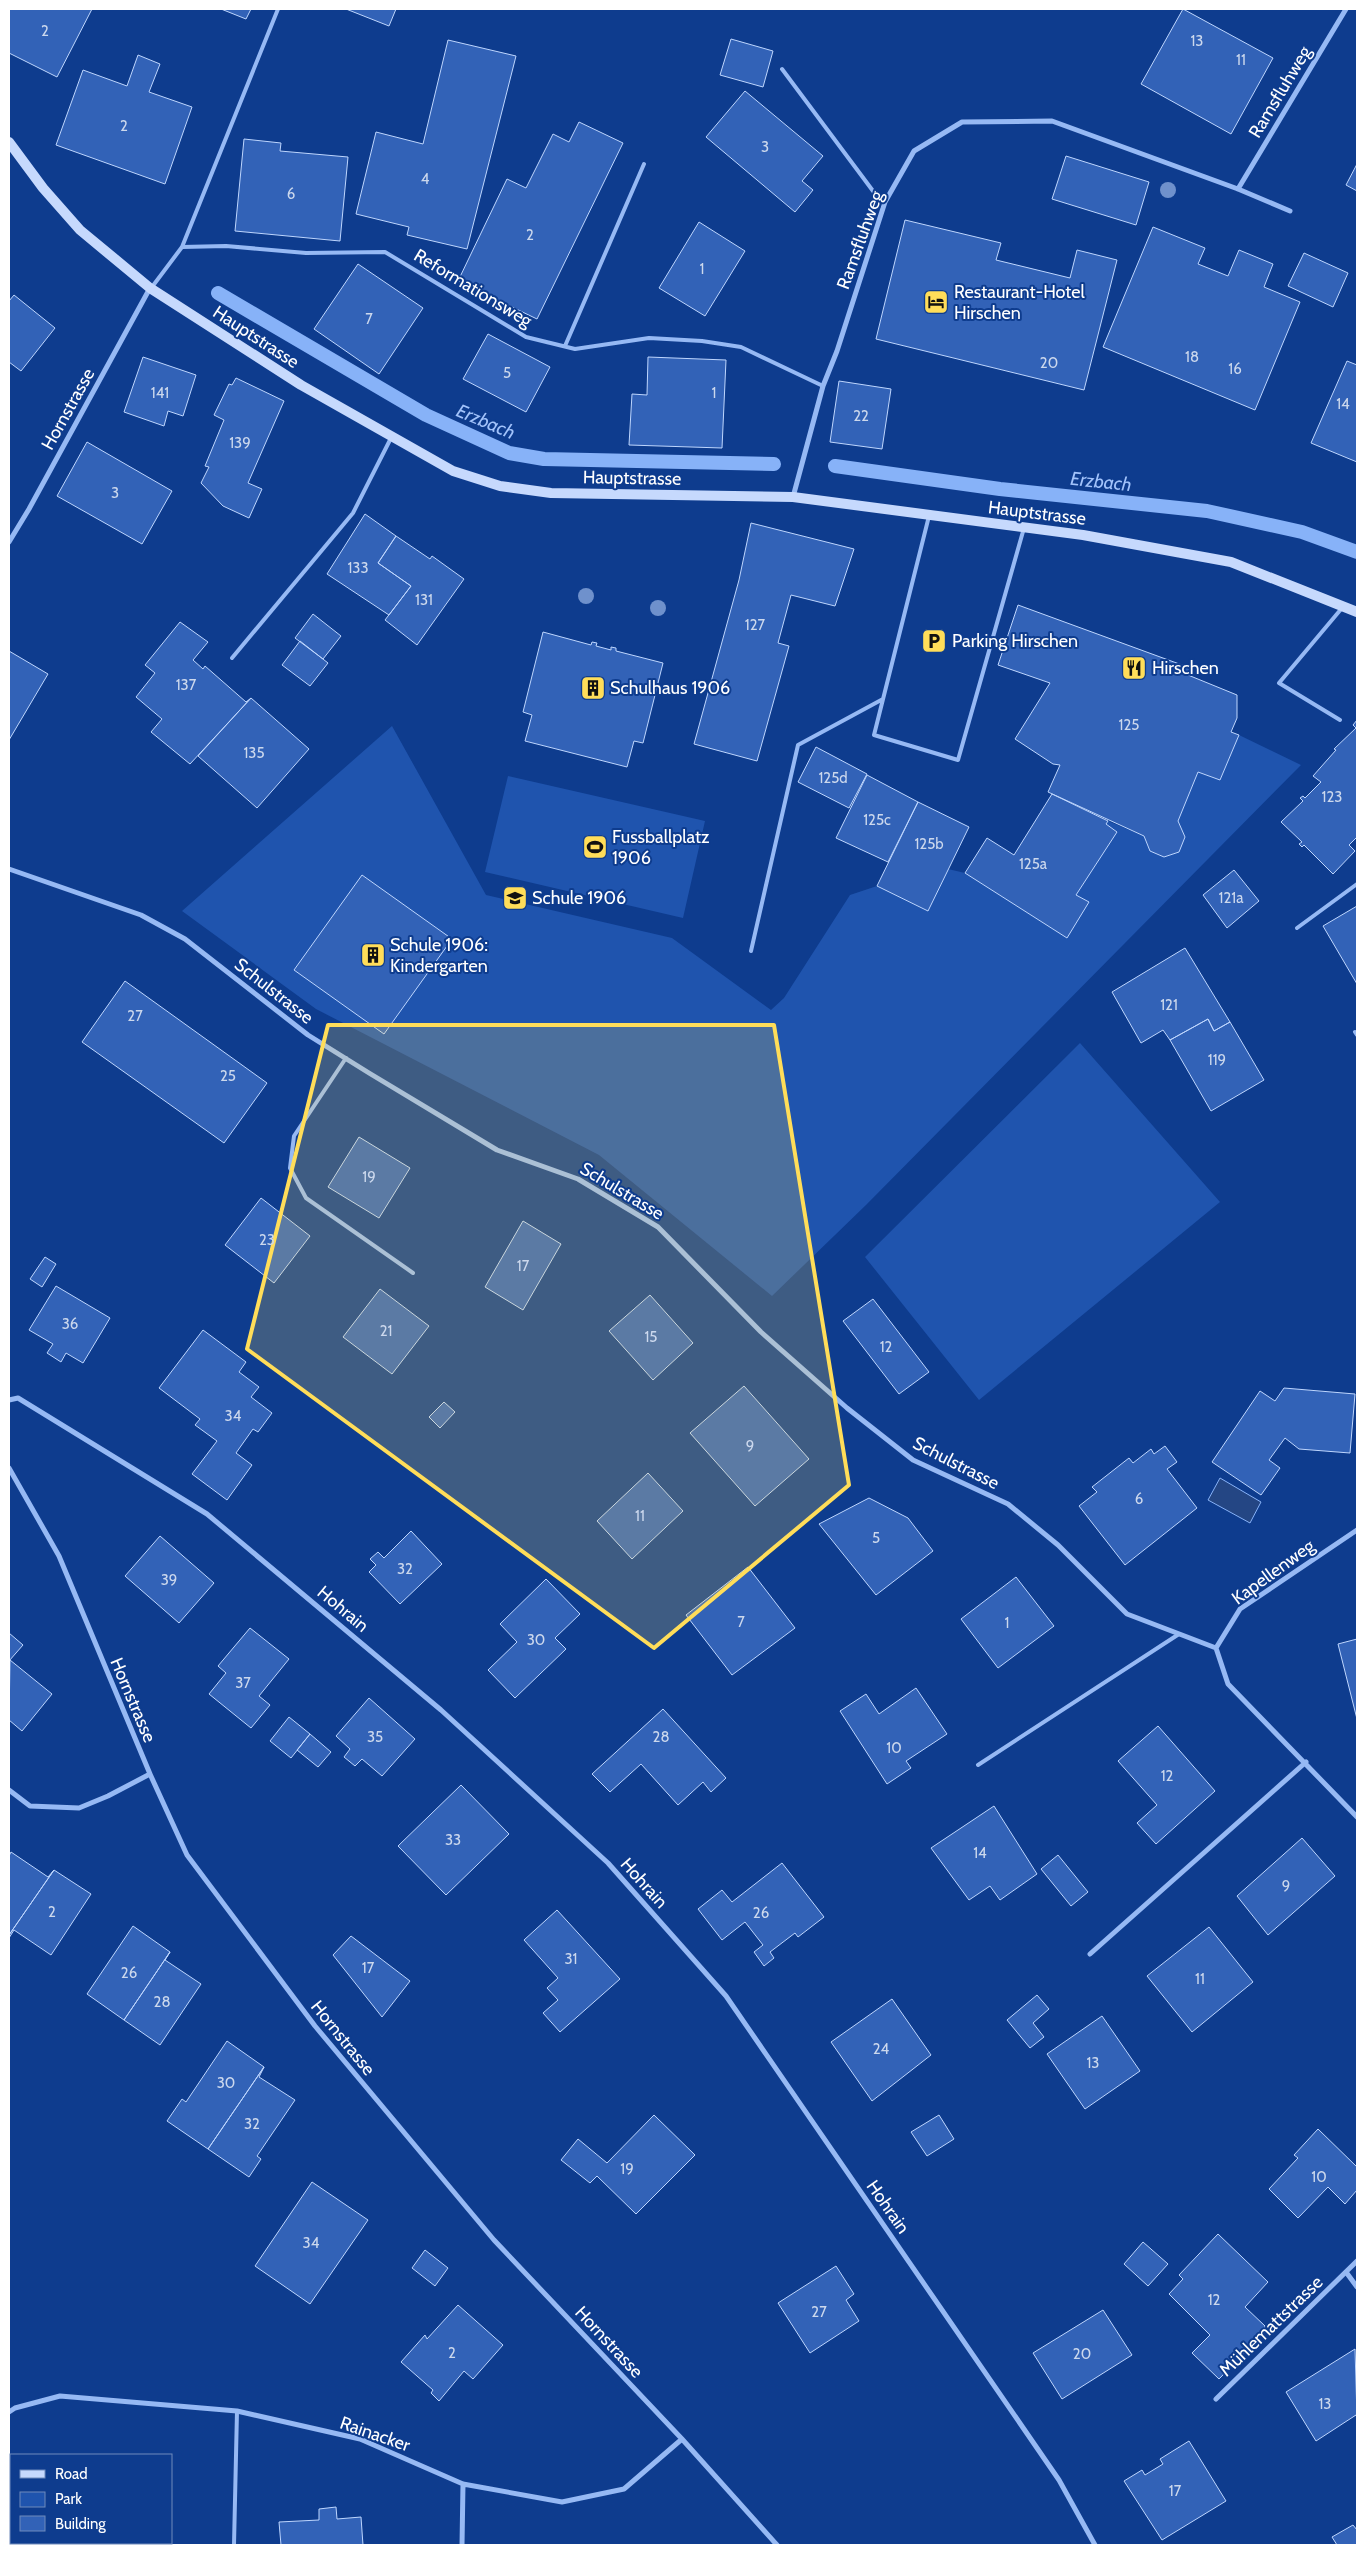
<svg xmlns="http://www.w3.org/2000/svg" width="1366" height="2554" viewBox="0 0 1366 2554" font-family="Cabin,sans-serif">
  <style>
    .green { fill: #1f54ae }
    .water { fill: #244684; stroke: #87b2f8 }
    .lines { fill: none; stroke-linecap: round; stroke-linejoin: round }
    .stream { stroke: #87b2f8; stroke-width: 14 }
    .building { fill: #3262b7; stroke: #bed6fe }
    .service { stroke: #96b9f4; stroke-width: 4 }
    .minor { stroke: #96b9f4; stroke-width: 5 }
    .secondary { stroke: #c6d9fd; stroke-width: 10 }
    .tree { fill: #6f91cc }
    .marked { fill: #ffdd59; fill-opacity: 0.2; stroke: #ffdd59; stroke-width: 4; stroke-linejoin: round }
    .labels { text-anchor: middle; stroke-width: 4; stroke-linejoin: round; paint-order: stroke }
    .number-label { font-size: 15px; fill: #ccd8ed }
    .street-label { font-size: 18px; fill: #fff; stroke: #0e3c8e }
    .poi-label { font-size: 18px; fill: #fff; stroke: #0e3c8e; text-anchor: start }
    .water-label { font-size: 19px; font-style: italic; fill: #a2c3fb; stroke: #0e3c8e }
  </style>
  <rect width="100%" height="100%" fill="#0e3c8e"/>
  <!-- green -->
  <path class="green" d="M392,726L486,895L672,938L771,1010L784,998L850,895L877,886L928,911L948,869L965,873L1067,938L1088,902L1076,895L1117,832L1106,824L1108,821L1144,836L1150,851L1164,857L1179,851L1178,821L1198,772L1220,780L1239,735L1301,765L866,1205L772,1296L599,1155L316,1009L182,911Z
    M508,776L705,821L683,918L485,872Z
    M1080,1043L1220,1202L979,1400L865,1257Z"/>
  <!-- water -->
  <path class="water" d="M1220,1478L1261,1502L1250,1523L1208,1500Z"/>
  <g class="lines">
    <!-- stream -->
    <path class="stream" d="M218,293L426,415L509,453L544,459L774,464
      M835,466L1000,489L1207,511L1302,532L1357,552"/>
  </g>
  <!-- building -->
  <path class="building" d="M9,9H92L57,77L9,53Z
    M221,9H251L246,19Z
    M346,9H396L389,26Z
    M1183,9L1273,58L1231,134L1141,84Z
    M731,39L773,51L763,87L720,75Z
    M448,40L516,56L467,249L407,235L409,227L356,214L376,132L423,144Z
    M138,55L160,64L149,92L192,107L165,184L56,145L83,70L127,86Z
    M745,91L823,156L802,181L813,190L795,212L706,137Z
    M579,122L623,143L537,319L458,281L507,179L526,188L553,134L569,142Z
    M244,139L281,143L280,151L348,157L340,241L235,231Z
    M1066,156L1149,182L1136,225L1052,199Z
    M1357,164V191L1346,185Z
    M905,220L1001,243L996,260L1070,278L1077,250L1117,260L1084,390L876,339Z
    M699,222L745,251L705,316L659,288Z
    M1153,227L1205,248L1198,264L1228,276L1239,250L1273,264L1264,287L1300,302L1255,410L1103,347Z
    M1304,253L1348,273L1333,307L1288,286Z
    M358,264L423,308L379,374L314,329Z
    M14,295L55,328L21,371L9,362V301Z
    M488,334L550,367L526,412L463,379Z
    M143,357L196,375L183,416L168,411L164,426L124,412Z
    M648,357L726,360L722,448L629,445L632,394L647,395Z
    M1347,361L1357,365V462L1311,443Z
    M236,378L284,401L248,483L262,489L249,518L223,506L201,483L209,467L205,466L224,420L214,415L229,384L232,385Z
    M839,381L891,389L882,449L830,442Z
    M87,442L172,491L142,544L57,496Z
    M365,514L396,536L378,563L411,586L389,615L327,574Z
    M751,523L854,549L835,606L791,595L778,643L789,646L757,761L694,744L739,580Z
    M396,536L430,559L432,556L464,579L417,645L385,620L411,586L378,563Z
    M1018,605L1193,669L1188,675L1237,695V718L1231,732L1239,735L1220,780L1198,772L1178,821L1185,837L1179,852L1164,857L1150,851L1144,836L1048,792L1060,765L1053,764L1015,739L1050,683L998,665Z
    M313,614L341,636L323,659L295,638Z
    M180,622L208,642L193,660L203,669L205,666L246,702L251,698L190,764L151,732L162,719L136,697L155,673L145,665Z
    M543,632L591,645L592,642L597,643L596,646L611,650V647L616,648V651L663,663L643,743L634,741L627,767L525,741L532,715L523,712Z
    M300,641L328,663L310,686L282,665Z
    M9,651L48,674L9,740Z
    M251,698L309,749L257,808L198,756Z
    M1357,720V837L1349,845L1355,851L1333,874L1304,845L1302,847L1299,844L1302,842L1281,822L1303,801L1300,798L1303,796L1305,798L1321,782L1313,776L1336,750L1334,749L1356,728L1353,725Z
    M816,747L867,774L849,808L798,782Z
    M867,775L918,802L888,862L836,838Z
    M1052,794L1108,821L1106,824L1117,832L1076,895L1089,902L1067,938L965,873L987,838L1014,855Z
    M918,802L969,827L928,911L877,886Z
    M1234,870L1259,901L1227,928L1203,895Z
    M362,875L452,939L384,1034L294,970Z
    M1357,906V984L1323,926Z
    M1185,948L1230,1022L1214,1031L1208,1019L1170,1040L1163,1030L1141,1043L1112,992Z
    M125,981L267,1083L224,1143L82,1042Z
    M1208,1019L1214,1031L1230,1022L1264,1080L1211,1111L1170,1040Z
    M359,1137L410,1168L379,1218L328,1187Z
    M261,1198L310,1236L274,1283L225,1245Z
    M523,1221L561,1244L523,1310L485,1287Z
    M45,1257L56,1264L42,1287L30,1279Z
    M56,1286L110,1318L83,1363L66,1353L61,1362L47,1353L53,1344L29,1330Z
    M380,1289L429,1326L392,1374L343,1337Z
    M650,1295L693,1343L653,1380L609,1331Z
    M873,1299L929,1372L899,1394L843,1321Z
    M203,1330L246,1362L239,1372L259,1387L251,1397L272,1413L258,1432L253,1429L236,1453L252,1465L227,1500L192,1474L217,1441L195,1425L200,1419L159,1388Z
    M744,1386L809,1459L755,1506L690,1433Z
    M1284,1388L1355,1394L1350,1453L1299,1449L1285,1438L1269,1460L1280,1468L1261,1495L1212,1462L1260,1391L1275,1401Z
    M444,1402L455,1412L440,1428L429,1417Z
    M1165,1446L1177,1462L1167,1469L1197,1508L1125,1565L1079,1506L1097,1492L1092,1487L1129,1458L1133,1463L1151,1449L1154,1454Z
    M648,1473L683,1511L632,1559L597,1521Z
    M869,1498L908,1518L933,1551L876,1595L819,1524Z
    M411,1531L442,1564L400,1604L369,1572L376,1565L370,1559L378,1552L384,1558Z
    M160,1536L214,1583L179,1623L125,1576Z
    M748,1567L795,1628L732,1675L686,1615Z
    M1016,1577L1054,1626L998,1668L961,1619Z
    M546,1579L580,1614L555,1638L566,1649L515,1698L488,1670L517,1642L500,1624Z
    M250,1628L289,1659L259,1696L270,1705L251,1728L209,1694L226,1673L218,1666Z
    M9,1633L23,1645L9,1661Z
    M1357,1639V1719L1338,1644Z
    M10,1660L52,1694L22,1731L9,1720Z
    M916,1688L947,1734L906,1761L911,1768L887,1784L840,1711L866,1694L879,1714Z
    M369,1698L415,1739L382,1776L362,1759L355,1766L344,1757L350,1749L336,1736Z
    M663,1709L726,1778L711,1792L703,1782L678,1805L641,1764L610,1792L592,1774Z
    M289,1717L310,1734L291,1758L270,1741Z
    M1158,1726L1215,1791L1156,1844L1137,1823L1157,1805L1118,1761Z
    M310,1734L331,1752L318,1767L297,1750Z
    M461,1785L509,1834L446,1895L398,1846Z
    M994,1806L1037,1874L1000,1900L990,1886L969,1900L931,1848Z
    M1302,1838L1335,1876L1268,1935L1237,1896Z
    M11,1852L48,1877L54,1870L9,1935V1856Z
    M1058,1855L1088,1892L1071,1906L1041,1869Z
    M782,1863L824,1917L798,1937L795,1933L770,1952L774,1958L764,1966L754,1952L763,1945L745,1922L722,1940L698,1909L722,1890L732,1902Z
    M54,1870L91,1894L51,1955L14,1930L9,1938V1935Z
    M557,1910L620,1979L560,2032L543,2013L558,2000L547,1988L558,1978L524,1940Z
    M133,1926L170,1952L124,2020L87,1994Z
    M1209,1927L1253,1982L1192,2032L1147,1976Z
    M351,1936L410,1981L382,2017L333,1955Z
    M170,1952L165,1960L201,1984L160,2045L124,2020Z
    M1037,1995L1049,2009L1033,2023L1044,2037L1030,2048L1007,2020Z
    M892,1999L931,2055L872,2101L831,2042Z
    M1102,2016L1140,2071L1085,2109L1047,2054Z
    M227,2041L264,2067L208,2149L167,2121L182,2099L186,2102Z
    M264,2067L259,2077L295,2100L257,2156L261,2159L249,2177L208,2149Z
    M654,2115L695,2155L636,2214L597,2176L590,2183L561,2160L578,2139L607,2163Z
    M939,2115L954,2139L927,2156L911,2132Z
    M1318,2129L1357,2167V2190L1345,2204L1328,2187L1298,2218L1269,2189L1298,2158L1294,2155Z
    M312,2182L368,2220L310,2304L255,2266Z
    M1218,2234L1268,2282L1245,2307L1265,2326L1264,2333L1219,2379L1192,2353L1210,2335L1169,2294L1183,2279L1179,2275Z
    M1143,2242L1168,2264L1148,2286L1124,2264Z
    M425,2250L448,2268L435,2286L412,2268Z
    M836,2266L854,2294L846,2300L859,2321L810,2353L778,2303Z
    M458,2305L503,2345L473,2379L464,2371L439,2401L431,2393L433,2390L401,2362L425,2335L427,2339Z
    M1103,2310L1132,2355L1062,2399L1033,2353Z
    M1355,2349L1357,2417L1356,2415L1316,2441L1286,2392Z
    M1189,2441L1226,2501L1162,2540L1124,2481L1142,2470L1145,2475L1163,2464L1160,2459Z
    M336,2507L337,2519L361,2517L363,2545H281L279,2522L319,2520V2509Z
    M1353,2525L1357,2530V2545H1337L1332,2537Z
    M88,2543H157L156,2545H88Z"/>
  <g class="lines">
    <!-- service -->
    <path class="service" d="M782,69L873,191L885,202
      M182,247L278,9
      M152,287L182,247L226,246L306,253L385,252L526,337L575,349L649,338L702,341L741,347L823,386
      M565,346L644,164
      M929,516L874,735L958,760L1024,528
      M232,658L353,513L391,438
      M1340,720L1279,683L1342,608
      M1297,928L1357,884
      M751,951L798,745L883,699
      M1355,1032L1357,1035
      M346,1058L294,1136L290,1168L306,1198L413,1273
      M978,1765L1179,1634
      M234,2545L237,2411"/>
    <!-- minor -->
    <path class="minor" d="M1238,189L1346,9
      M793,497L823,386L837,351L885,202L914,151L962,122L1052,121L1238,189L1290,211
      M9,542L29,509L150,288
      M9,869L141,915L185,939L308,1035L369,1073L497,1150L578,1179L658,1227L761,1332L847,1408L913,1460L1008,1504L1058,1545L1127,1614L1216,1648
      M9,1400L18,1398L207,1514L441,1710L608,1863L726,1996L1059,2480L1095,2545
      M9,1468L59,1556L150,1774L187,1855L315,2026L494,2240L682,2439L777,2545
      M1357,1530L1240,1609L1216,1648L1228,1684L1357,1817
      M9,1790L30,1806L79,1808L108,1796L150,1774
      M1090,1954L1306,1762
      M1346,2272L1357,2287
      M1216,2399L1357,2261
      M9,2412L15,2408L60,2396L237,2411L360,2439L463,2484L562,2502L624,2489L682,2439
      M462,2545L463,2484"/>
    <!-- secondary -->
    <path class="secondary" d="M9,142L43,188L80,230L150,288L301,385L453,471L500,486L551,493L793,497L1083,535L1231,562L1357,612"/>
  </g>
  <!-- trees -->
  <g class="tree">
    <circle cx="1168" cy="190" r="8"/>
    <circle cx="586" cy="596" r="8"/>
    <circle cx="658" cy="608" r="8"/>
  </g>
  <!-- marked area -->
  <path class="marked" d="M328,1025H774L849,1485L654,1648L247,1349Z"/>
  <!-- icons -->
  <defs>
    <symbol id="hotel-square" viewBox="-11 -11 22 22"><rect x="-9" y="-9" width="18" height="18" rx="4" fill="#ffdd59" stroke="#0e3c8e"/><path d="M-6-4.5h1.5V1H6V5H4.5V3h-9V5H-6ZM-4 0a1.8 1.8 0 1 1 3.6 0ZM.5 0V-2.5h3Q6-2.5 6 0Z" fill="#111"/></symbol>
    <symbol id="parking-square" viewBox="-11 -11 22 22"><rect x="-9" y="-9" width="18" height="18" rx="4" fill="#ffdd59" stroke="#0e3c8e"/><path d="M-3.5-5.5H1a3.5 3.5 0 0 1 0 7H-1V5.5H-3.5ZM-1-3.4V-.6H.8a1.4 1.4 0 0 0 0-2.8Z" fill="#111"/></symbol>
    <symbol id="restaurant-square" viewBox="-11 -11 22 22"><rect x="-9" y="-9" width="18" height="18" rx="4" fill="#ffdd59" stroke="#0e3c8e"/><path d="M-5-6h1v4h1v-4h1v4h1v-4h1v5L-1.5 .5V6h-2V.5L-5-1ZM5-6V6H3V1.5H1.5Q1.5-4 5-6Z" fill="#111"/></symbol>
    <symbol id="building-square" viewBox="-11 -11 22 22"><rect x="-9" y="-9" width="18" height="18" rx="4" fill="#ffdd59" stroke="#0e3c8e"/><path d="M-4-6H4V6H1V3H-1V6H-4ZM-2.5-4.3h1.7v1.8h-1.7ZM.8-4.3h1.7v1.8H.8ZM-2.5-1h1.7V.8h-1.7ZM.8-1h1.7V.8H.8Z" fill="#111"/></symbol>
    <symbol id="stadium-square" viewBox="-11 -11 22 22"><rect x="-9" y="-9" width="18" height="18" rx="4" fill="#ffdd59" stroke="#0e3c8e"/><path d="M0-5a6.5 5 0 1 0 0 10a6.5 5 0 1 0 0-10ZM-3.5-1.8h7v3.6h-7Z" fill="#111"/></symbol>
    <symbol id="school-square" viewBox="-11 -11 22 22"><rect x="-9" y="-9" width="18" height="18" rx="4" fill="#ffdd59" stroke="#0e3c8e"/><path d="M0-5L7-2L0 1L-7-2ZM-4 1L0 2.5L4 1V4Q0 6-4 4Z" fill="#111"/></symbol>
  </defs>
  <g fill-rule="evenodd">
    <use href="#hotel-square" x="922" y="288" width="28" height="28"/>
    <use href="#parking-square" x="920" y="627" width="28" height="28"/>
    <use href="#restaurant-square" x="1120" y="654" width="28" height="28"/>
    <use href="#building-square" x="579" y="674" width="28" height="28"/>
    <use href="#stadium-square" x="581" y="833" width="28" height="28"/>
    <use href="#school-square" x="501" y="884" width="28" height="28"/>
    <use href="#building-square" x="359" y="941" width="28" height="28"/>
  </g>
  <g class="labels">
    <!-- number labels -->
    <g class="number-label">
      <text x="45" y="36">2</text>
      <text x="1197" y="46">13</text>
      <text x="1241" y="65">11</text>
      <text x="124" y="131">2</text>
      <text x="765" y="152">3</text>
      <text x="425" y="184">4</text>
      <text x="291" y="199">6</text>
      <text x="530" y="240">2</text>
      <text x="702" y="274">1</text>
      <text x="369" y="324">7</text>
      <text x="1192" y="362">18</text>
      <text x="1049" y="368">20</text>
      <text x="1235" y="374">16</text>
      <text x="507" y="378">5</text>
      <text x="160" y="398">141</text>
      <text x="714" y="398">1</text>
      <text x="1343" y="409">14</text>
      <text x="861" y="421">22</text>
      <text x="240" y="448">139</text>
      <text x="115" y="498">3</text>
      <text x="358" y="573">133</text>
      <text x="424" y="605">131</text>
      <text x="755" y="630">127</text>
      <text x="186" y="690">137</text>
      <text x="1129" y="730">125</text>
      <text x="254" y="758">135</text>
      <text x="833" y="783">125d</text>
      <text x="1332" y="802">123</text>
      <text x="877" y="825">125c</text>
      <text x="929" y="849">125b</text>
      <text x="1033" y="869">125a</text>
      <text x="1231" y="903">121a</text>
      <text x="1169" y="1010">121</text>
      <text x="135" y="1021">27</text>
      <text x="1217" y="1065">119</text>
      <text x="228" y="1081">25</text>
      <text x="369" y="1182">19</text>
      <text x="267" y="1245">23</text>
      <text x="523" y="1271">17</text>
      <text x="70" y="1329">36</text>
      <text x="386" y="1336">21</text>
      <text x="651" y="1342">15</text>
      <text x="886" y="1352">12</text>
      <text x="233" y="1421">34</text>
      <text x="750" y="1451">9</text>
      <text x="1139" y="1504">6</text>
      <text x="640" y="1521">11</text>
      <text x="876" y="1543">5</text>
      <text x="405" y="1574">32</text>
      <text x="169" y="1585">39</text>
      <text x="741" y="1627">7</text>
      <text x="1007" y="1628">1</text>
      <text x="536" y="1645">30</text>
      <text x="243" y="1688">37</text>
      <text x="375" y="1742">35</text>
      <text x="661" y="1742">28</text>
      <text x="894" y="1753">10</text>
      <text x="1167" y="1781">12</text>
      <text x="453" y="1845">33</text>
      <text x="980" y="1858">14</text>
      <text x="1286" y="1891">9</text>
      <text x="52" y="1917">2</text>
      <text x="761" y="1918">26</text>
      <text x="571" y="1964">31</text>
      <text x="368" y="1973">17</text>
      <text x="129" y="1978">26</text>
      <text x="1200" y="1984">11</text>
      <text x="162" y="2007">28</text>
      <text x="881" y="2054">24</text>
      <text x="1093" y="2068">13</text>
      <text x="226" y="2088">30</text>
      <text x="252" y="2129">32</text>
      <text x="627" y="2174">19</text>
      <text x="1319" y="2182">10</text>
      <text x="311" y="2248">34</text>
      <text x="1214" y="2305">12</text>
      <text x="819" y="2317">27</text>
      <text x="452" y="2358">2</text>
      <text x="1082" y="2359">20</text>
      <text x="1325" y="2409">13</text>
      <text x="1175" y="2496">17</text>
    </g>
    <!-- street labels -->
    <g class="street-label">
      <text transform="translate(1280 92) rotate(-59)" y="6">Ramsfluhweg</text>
      <text transform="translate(860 240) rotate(-70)" y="6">Ramsfluhweg</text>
      <text transform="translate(473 288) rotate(31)" y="6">Reformationsweg</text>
      <text transform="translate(256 337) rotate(33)" y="6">Hauptstrasse</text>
      <text transform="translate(68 409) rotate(-61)" y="6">Hornstrasse</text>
      <text transform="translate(632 478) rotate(1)" y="6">Hauptstrasse</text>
      <text transform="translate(1037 513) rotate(7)" y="6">Hauptstrasse</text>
      <text transform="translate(274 991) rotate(38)" y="6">Schulstrasse</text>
      <text transform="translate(622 1191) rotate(31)" y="6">Schulstrasse</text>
      <text transform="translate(956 1463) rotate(27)" y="6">Schulstrasse</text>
      <text transform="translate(1273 1572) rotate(-36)" y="6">Kapellenweg</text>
      <text transform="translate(343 1609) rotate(40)" y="6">Hohrain</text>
      <text transform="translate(133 1700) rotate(67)" y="6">Hornstrasse</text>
      <text transform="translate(644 1883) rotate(48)" y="6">Hohrain</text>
      <text transform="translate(343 2038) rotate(51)" y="6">Hornstrasse</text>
      <text transform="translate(888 2207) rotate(55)" y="6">Hohrain</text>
      <text transform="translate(1271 2326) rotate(-44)" y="6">Mühlemattstrasse</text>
      <text transform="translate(609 2342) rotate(47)" y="6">Hornstrasse</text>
      <text transform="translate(375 2434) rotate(19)" y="6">Rainacker</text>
    </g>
    <!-- poi labels -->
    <g class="poi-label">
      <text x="954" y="298">Restaurant-Hotel<tspan x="954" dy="21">Hirschen</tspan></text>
      <text x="952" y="647">Parking Hirschen</text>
      <text x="1152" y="674">Hirschen</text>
      <text x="610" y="694">Schulhaus 1906</text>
      <text x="612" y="843">Fussballplatz<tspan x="612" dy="21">1906</tspan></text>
      <text x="532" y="904">Schule 1906</text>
      <text x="390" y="951">Schule 1906:<tspan x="390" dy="21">Kindergarten</tspan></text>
    </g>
    <!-- water labels -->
    <g class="water-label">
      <text transform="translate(486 421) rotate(23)" y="7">Erzbach</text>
      <text transform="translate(1101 481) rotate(6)" y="7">Erzbach</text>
    </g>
  </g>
  <!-- border -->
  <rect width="1366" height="2554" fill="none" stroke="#ffffff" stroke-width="20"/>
  <!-- legend -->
  <rect x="10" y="2454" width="162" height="90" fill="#0e3c8e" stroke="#6e8abb"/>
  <rect x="20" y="2470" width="25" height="8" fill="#c6d9fd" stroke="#6e8abb"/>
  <text x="55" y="2479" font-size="15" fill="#ffffff">Road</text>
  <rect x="20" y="2492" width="25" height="15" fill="#1f54ae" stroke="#6e8abb"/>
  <text x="55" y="2504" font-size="15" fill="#ffffff">Park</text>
  <rect x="20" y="2516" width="25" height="15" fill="#3262b7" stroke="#6e8abb"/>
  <text x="55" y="2529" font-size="15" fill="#ffffff">Building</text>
</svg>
